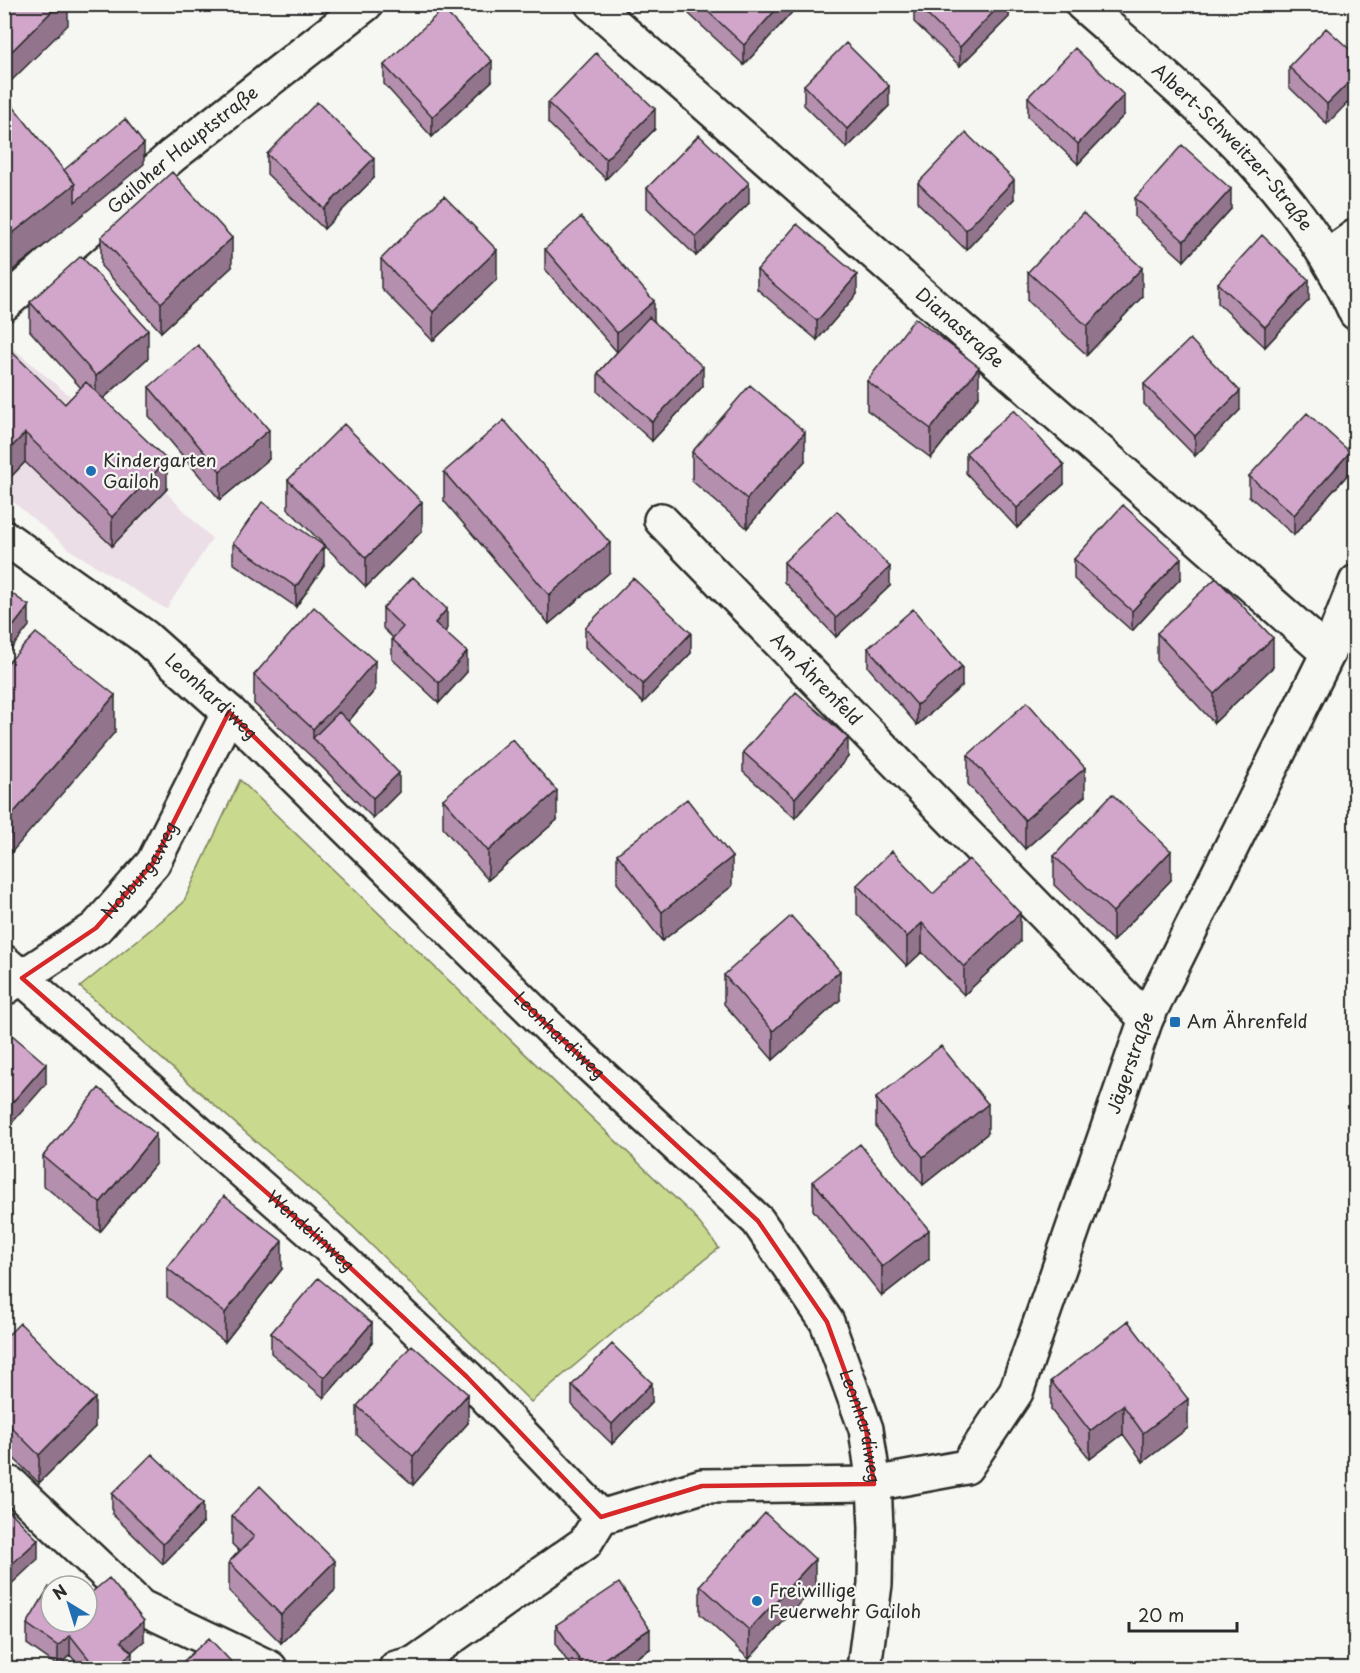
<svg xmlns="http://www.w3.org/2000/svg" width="1360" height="1673" viewBox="0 0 1360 1673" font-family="'Playpen Sans',sans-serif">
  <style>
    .built { fill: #ebdee6 }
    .green { fill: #c9d98d; stroke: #7a825c; stroke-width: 1.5 }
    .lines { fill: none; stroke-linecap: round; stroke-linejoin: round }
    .minor-casing { stroke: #2b2b2b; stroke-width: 38 }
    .tertiary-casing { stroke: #2b2b2b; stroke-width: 38 }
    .minor { stroke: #f6f6f2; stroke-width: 33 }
    .tertiary { stroke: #f6f6f2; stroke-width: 33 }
    .wall { fill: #b48fae; stroke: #2b2b2b; stroke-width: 1.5 }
    .shaded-wall { fill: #92748d; stroke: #2b2b2b; stroke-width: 1.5 }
    .building { fill: #d1a6ca; stroke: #2b2b2b; stroke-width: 1.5 }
    .marked { fill: none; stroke: #d62828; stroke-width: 4.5; stroke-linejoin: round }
    .poi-dot { fill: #1f6fb2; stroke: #f6f6f2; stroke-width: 2 }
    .labels { text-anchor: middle; stroke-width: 4.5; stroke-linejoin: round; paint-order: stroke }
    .street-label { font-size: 18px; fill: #2b2b2b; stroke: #f6f6f2 }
    .poi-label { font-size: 18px; fill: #2b2b2b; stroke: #f6f6f2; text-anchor: start }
  </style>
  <rect width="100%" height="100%" fill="#f6f6f2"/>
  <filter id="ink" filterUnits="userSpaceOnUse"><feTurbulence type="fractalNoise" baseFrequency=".0167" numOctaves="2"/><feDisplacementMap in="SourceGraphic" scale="12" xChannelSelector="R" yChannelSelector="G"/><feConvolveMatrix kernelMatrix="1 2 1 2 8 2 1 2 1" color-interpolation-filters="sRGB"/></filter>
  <g filter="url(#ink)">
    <!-- built -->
    <path class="built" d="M4,341L76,401L212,539L166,609L73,552L5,495Z"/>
    <!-- green -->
    <path class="green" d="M240,780L693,1215L719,1248L639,1311L531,1402L352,1226L80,987L183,903Z"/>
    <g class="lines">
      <defs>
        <g id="minor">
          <path id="s1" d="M592,4L1328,653"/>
          <path id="s2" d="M1082,4C1187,97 1298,182 1356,313"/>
          <path d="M1328,256L1356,236"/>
          <path id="s3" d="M661,520L1146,1019"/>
          <path id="s4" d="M4,962L323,1242L467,1377L601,1517"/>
          <path id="s5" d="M5,988L96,928L153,863L229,712"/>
          <path d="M4,1482L11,1484L141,1607L270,1668"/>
          <path id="s6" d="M396,1668L415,1663L585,1543L601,1517L702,1486L874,1484L966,1467L1016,1392L1146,1019L1328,653L1356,582"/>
        </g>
        <g id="tertiary">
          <path id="s7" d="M4,304L172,156L366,4"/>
          <path id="s8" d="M4,537L145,637L229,712L551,1029L758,1221L827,1322L866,1429L874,1484L876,1528L875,1584L864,1668"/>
        </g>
      </defs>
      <!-- minor casing -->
      <use href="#minor" class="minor-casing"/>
      <!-- tertiary casing -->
      <use href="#tertiary" class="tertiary-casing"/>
      <!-- minor -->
      <use href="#minor" class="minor"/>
      <!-- tertiary -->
      <use href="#tertiary" class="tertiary"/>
    </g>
    <!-- wall -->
    <path class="wall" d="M689,4H795V9L744,65L689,14Z
      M914,4H1009V17L960,66L914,22Z
      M1356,55L1327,124L1289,87V67Z
      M384,65L492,81L432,137L384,84Z
      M804,85L889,106L847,148L804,105Z
      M1028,97L1124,115L1078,164L1028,117Z
      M548,103L655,129L606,179L548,123Z
      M267,154L374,178L324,229L267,174Z
      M918,183L1014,199L966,250L918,203Z
      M647,188L749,203L696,256L647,208Z
      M1135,198L1231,209L1184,261L1135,217Z
      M101,237L232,267L161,332L101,266Z
      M545,249L654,321H653L703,386L652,441L598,392V373L617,352L545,269Z
      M381,259L497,279L433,341L381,288Z
      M757,270L857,294L817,340L757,289Z
      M1028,272L1142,297L1087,355L1028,301Z
      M1218,283L1309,300L1265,347L1218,303Z
      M30,302L148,358L103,399L167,489L112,546L25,462L6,482L4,480V360L65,404L81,388L30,331Z
      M867,381L979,396L931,458L867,410Z
      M1144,384L1240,410L1195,456L1144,404Z
      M149,387L269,459L220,500L149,416Z
      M692,452L805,461L747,528L692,481Z
      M966,453L1064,484L1017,528L966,473Z
      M444,472L610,572L549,624L444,501Z
      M1350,472L1294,535L1249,496V476Z
      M288,480L422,531L366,587L288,509Z
      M233,543L324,566L296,607L233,563Z
      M1074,559L1181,578L1132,631L1074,579Z
      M784,562L890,586L836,637L784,582Z
      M383,608L447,629L445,632L467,672L439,703L392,659V639L393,638L383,628Z
      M585,628L691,653L643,703L585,647Z
      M1157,633L1273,667L1214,723L1157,662Z
      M868,648L962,686L917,725L868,667Z
      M254,675L375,690L348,722L399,792L373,818L313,758L254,704Z
      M743,752L848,757L795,818L743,772Z
      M968,755L1085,796L1025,849L968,784Z
      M443,799L557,820L488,880L443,828Z
      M617,854L732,886L662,941L617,883Z
      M1054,856L1171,880L1113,941L1054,885Z
      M857,885L933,894L1020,942L964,995L922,952L907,966L857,914Z
      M724,975L840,1000L773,1060L724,1004Z
      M876,1098L988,1133L923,1185L876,1127Z
      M43,1156L156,1163L100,1232L43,1185Z
      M813,1181L929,1259L882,1296L813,1210Z
      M167,1268L282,1269L225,1342L167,1297Z
      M271,1333L372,1343L324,1398L271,1353Z
      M4,1339L95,1427L39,1483L4,1449Z
      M1051,1381L1188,1428L1143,1462L1123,1434L1090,1459L1051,1410Z
      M572,1385L652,1402L612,1444L572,1405Z
      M357,1406L468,1423L413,1485L357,1435Z
      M112,1494L203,1523L163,1564L112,1514Z
      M232,1515L335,1590L281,1643L229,1591V1562L239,1551L232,1544Z
      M700,1585L815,1587L749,1659L700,1614Z
      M51,1622L144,1641L131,1652L132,1668H81L70,1655L58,1666L27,1644V1624Z
      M556,1625L650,1649L620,1668H572L556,1645Z"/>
    <!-- shaded-wall -->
    <path class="shaded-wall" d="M59,4H68V25L5,87V58Z
      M781,4H795V9L744,65V45Z
      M1001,4H1009V17L960,66V47Z
      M492,61V81L432,137V117Z
      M1356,75V94L1327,124V104Z
      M889,86V106L847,148V129Z
      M1124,95V115L1078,164V144Z
      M655,109V129L606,179V159Z
      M144,144V164L75,221L4,277V240L75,184Z
      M374,158V178L324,229V209Z
      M1014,180V199L966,250V230Z
      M749,183V203L696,256V237Z
      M1231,189V209L1184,261V241Z
      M232,238V267L161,332V303Z
      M497,250V279L433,341V312Z
      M1142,268V297L1087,355V326Z
      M857,275V294L817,340V321Z
      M1309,280V300L1265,347V327Z
      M654,301V321L617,353V333Z
      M148,330V358L96,405V376Z
      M703,367V386L652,441V422Z
      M979,367V396L931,458V429Z
      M1240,391V410L1195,456V436Z
      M269,430V459L220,500V471Z
      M805,432V461L747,528V499Z
      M25,433V462L6,482V453Z
      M1350,452V472L1294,535V515Z
      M167,460V489L112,546V517Z
      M1064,465V484L1017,528V508Z
      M422,502V531L366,587V558Z
      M610,543V572L549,624V595Z
      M324,546V566L296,607V587Z
      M1181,558V578L1132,631V611Z
      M890,567V586L836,637V618Z
      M29,606V626L4,658V638Z
      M447,609V629L435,642V623Z
      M691,633V653L643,703V684Z
      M1273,638V667L1214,723V694Z
      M467,652V672L439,703V683Z
      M375,661V690L339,732L313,738V729Z
      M962,667V686L917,725V705Z
      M115,695V732L4,861V824Z
      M848,738V757L795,818V798Z
      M1085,768V796L1025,849V820Z
      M399,773V792L373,818V798Z
      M557,791V820L488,880V851Z
      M1171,851V880L1113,941V912Z
      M732,857V886L662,941V912Z
      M1020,913V942L964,995V967Z
      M922,923V952L907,966V937Z
      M840,971V1000L773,1060V1031Z
      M46,1064V1084L4,1132V1112Z
      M988,1104V1133L923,1185V1157Z
      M156,1134V1163L100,1232V1203Z
      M929,1230V1259L882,1296V1267Z
      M282,1241V1269L225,1342V1313Z
      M372,1323V1343L324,1398V1378Z
      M652,1383V1402L612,1444V1424Z
      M468,1394V1423L413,1485V1456Z
      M95,1398V1427L39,1483V1455Z
      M1188,1399V1428L1143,1462V1433Z
      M1123,1405V1434L1090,1459V1431Z
      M203,1503V1523L163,1564V1544Z
      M38,1540V1559L4,1591V1571Z
      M815,1559V1587L749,1659V1630Z
      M335,1561V1590L281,1643V1615Z
      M144,1621V1641L121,1661V1641Z
      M650,1629V1649L620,1668H590Z
      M70,1635V1655L58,1666V1646Z
      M132,1653V1668H112Z"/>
    <!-- building -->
    <path class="building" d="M4,4H59L5,58Z
      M700,4H781L744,45Z
      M916,4H1001L960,47Z
      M443,9L492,61L432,117L384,65Z
      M1326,28L1356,55V75L1327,104L1289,67Z
      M846,43L889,86L847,129L804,85Z
      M1075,48L1124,95L1078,144L1028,97Z
      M596,53L655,109L606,159L548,103Z
      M4,95L75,184L4,240Z
      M317,102L374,158L324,209L267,154Z
      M125,119L144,144L75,202V184L64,170Z
      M966,133L1014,180L966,230L918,183Z
      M699,135L749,183L696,237L647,188Z
      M1182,145L1231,189L1184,241L1135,198Z
      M172,172L232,238L161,303L101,237Z
      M444,196L497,250L433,312L381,259Z
      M1083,213L1142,268L1087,326L1028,272Z
      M581,217L654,301L617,333L545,249Z
      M797,224L857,275L817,321L757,270Z
      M1262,235L1309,280L1265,327L1218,283Z
      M81,256L148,330L96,376L30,302Z
      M649,317L703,367L652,422L598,373Z
      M915,318L979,367L931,429L867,381Z
      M1190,339L1240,391L1195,436L1144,384Z
      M198,345L269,430L220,471L149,387Z
      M12,352L65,404L86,382L167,460L112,517L25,433L6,453L4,451V360Z
      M750,385L805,432L747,499L692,452Z
      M1014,410L1064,465L1017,508L966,453Z
      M1307,413L1350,452L1294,515L1249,476Z
      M504,420L610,543L549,595L444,472Z
      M344,424L422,502L366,558L288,480Z
      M262,502L324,546L296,587L233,543Z
      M1123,505L1181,558L1132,611L1074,559Z
      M837,511L890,567L836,618L784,562Z
      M413,577L447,609L435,623L467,652L439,683L392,639L403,627L383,608Z
      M633,578L691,633L643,684L585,628Z
      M1216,578L1273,638L1214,694L1157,633Z
      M4,588L29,606L4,638Z
      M314,607L375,661L339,703L313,729L254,675Z
      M913,609L962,667L917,705L868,648Z
      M36,633L115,695L4,824V667Z
      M796,692L848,738L795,798L743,752Z
      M1027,702L1085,768L1025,820L968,755Z
      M339,712L399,773L373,798L313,738Z
      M512,739L557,791L488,851L443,799Z
      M1112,794L1171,851L1113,912L1054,856Z
      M687,799L732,857L662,912L617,854Z
      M892,851L933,894L969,859L1020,913L964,967L922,923L907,937L857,885Z
      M791,916L840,971L773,1031L724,975Z
      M4,1028L46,1064L4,1112Z
      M941,1046L988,1104L923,1157L876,1098Z
      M99,1088L156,1134L100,1203L43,1156Z
      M860,1144L929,1230L882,1267L813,1181Z
      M224,1196L282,1241L225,1313L167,1268Z
      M318,1278L372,1323L324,1378L271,1333Z
      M1128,1321L1188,1399L1143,1433L1123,1405L1090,1431L1051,1381Z
      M20,1323L95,1398L39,1455L4,1420V1339Z
      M612,1344L652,1383L612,1424L572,1385Z
      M412,1345L468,1394L413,1456L357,1406Z
      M152,1454L203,1503L163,1544L112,1494Z
      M260,1486L335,1561L281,1615L229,1562L254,1537L232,1515Z
      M4,1505L38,1540L4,1571Z
      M765,1513L815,1559L749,1630L700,1585Z
      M109,1578L144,1621L121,1641L132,1653L112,1668H96L70,1635L58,1646L27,1624L49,1587L51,1589V1622H87V1596Z
      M619,1583L650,1629L590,1668H585L556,1625Z
      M209,1638L237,1668H176Z
      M162,1659L170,1668H151Z
      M495,1661L498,1668H480Z"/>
  </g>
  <!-- marked area -->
  <path class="marked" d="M229,712L551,1029L758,1221L827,1322L866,1429L874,1484L702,1486L601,1517L467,1377L323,1242L22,978L96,928L153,863Z"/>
  <!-- markers -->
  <g class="poi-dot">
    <circle cx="91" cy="471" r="6"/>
    <rect x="1169" y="1016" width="12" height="12" rx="3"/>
    <circle cx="757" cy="1601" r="6"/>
  </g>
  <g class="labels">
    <!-- street labels -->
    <g class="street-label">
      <text dy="6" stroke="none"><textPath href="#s2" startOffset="208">Albert-Schweitzer-Straße</textPath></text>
      <text dy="6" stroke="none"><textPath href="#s7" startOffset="236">Gailoher Hauptstraße</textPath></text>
      <text dy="6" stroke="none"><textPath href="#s1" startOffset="490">Dianastraße</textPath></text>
      <text dy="6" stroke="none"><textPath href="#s3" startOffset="222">Am Ährenfeld</textPath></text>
      <text dy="6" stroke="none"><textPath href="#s8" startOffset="262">Leonhardiweg</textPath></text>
      <text dy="6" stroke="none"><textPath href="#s5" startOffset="182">Notburgaweg</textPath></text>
      <text dy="6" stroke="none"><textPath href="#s8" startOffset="748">Leonhardiweg</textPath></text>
      <text dy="6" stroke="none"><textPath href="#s6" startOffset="1068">Jägerstraße</textPath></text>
      <text dy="6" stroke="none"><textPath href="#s4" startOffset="408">Wendelinweg</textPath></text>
      <text dy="6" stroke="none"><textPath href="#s8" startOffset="1252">Leonhardiweg</textPath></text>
    </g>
    <!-- poi labels -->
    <g class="poi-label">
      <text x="103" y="467">Kindergarten<tspan x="103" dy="21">Gailoh</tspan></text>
      <text x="1187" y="1028">Am Ährenfeld</text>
      <text x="769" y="1597">Freiwillige<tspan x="769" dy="21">Feuerwehr Gailoh</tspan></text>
    </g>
  </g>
  <!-- margin -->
  <rect width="1360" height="1673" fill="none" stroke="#f6f6f2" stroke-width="24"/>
  <rect x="12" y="12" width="1336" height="1649" fill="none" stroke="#2b2b2b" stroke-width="2" filter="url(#ink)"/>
  <!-- north arrow -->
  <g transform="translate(69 1604) rotate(322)"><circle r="28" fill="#f6f6f2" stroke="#a5a5a2" stroke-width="1.5"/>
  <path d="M0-4.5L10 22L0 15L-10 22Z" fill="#1f6fb2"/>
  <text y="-9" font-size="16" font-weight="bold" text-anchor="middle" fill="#2b2b2b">N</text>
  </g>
  <!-- scale -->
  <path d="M1129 1622v9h108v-9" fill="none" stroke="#2b2b2b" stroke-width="3"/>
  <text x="1138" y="1622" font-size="18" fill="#2b2b2b" stroke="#f6f6f2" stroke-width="4.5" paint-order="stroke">20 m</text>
</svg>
